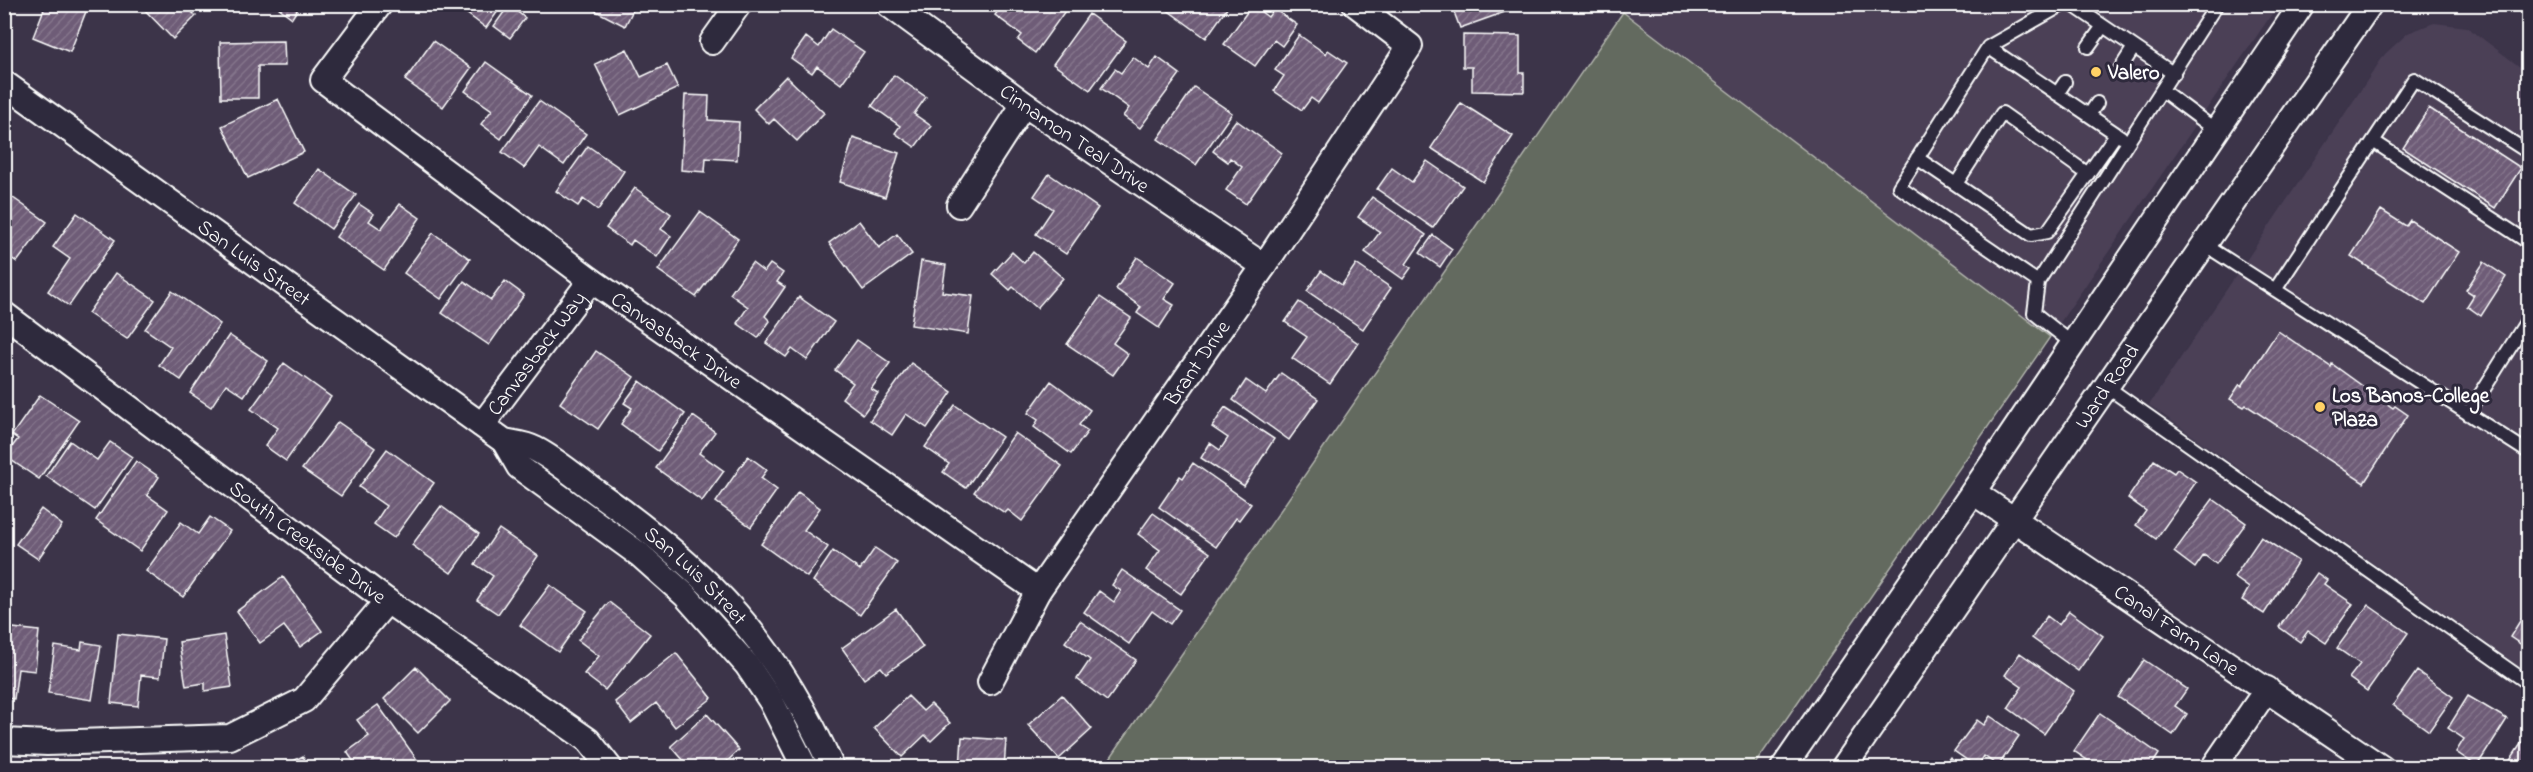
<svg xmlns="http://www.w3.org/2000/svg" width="2533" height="772" viewBox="0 0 2533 772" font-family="'Indie Flower',sans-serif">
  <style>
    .built { fill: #4b4057 }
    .grass { fill: #646b5e; stroke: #b2b5ae; stroke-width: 1.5 }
    .building { fill: url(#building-hatch); stroke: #fff; stroke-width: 1.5 }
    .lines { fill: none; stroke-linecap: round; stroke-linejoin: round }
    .service-casing { stroke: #fff; stroke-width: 16 }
    .minor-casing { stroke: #fff; stroke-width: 28 }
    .service { stroke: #2f2a3d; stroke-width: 12 }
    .minor { stroke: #2f2a3d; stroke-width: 24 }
    .poi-dot { fill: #ffd166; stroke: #2f2a3d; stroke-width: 2 }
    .labels { text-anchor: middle; stroke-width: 6; stroke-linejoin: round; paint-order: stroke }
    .poi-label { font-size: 21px; font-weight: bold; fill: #fff; stroke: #2f2a3d; text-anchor: start }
    .street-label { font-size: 21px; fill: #fff; stroke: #2f2a3d }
  </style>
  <defs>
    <pattern id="building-hatch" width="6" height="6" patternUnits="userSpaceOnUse" patternTransform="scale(1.5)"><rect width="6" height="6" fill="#6e5c77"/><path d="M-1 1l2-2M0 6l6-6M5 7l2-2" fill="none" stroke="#84748b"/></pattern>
  </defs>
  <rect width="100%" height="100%" fill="#3c3449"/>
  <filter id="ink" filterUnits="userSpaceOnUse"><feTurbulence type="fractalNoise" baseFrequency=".0167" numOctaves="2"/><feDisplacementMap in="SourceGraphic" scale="12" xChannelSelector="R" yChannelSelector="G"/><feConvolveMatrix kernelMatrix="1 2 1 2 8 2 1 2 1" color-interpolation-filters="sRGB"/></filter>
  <g filter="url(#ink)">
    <!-- built -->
    <path class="built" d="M1612,5H2278L2050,337Z
      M2434,23L2467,27L2528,73V673L2149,405L2385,54L2408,33Z"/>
    <!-- grass -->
    <path class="grass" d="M1623,12L2050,337L1753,767H1104Z"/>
    <!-- building -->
    <path class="building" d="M46,4H89L70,52L33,37Z
      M139,4H184L196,16L173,39Z
      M274,4H301L292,18Z
      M454,4H503L486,28Z
      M592,4H636L625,26L590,8Z
      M1003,4H1056L1065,11L1035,53L1018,40L1022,35L995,15Z
      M1159,4H1230L1206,38Z
      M1451,4H1518L1519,7L1460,28Z
      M509,5L525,18L510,38L494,26Z
      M1252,5L1268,17L1274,9L1297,25L1282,46L1274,40L1255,66L1224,44Z
      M1089,14L1126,41L1090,90L1053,64Z
      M831,29L864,52L841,84L817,66L812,73L791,58L806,37L819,47Z
      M1299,35L1326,54L1328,50L1347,63L1318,103L1311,98L1302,110L1274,91L1284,76L1275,70Z
      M1463,35L1520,36V73H1524V92L1472,91V67H1463Z
      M284,41L285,66H258V98H221L220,42Z
      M433,41L471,68L443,107L405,80Z
      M627,49L641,77L667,65L678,88L620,115L595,64Z
      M1133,57L1149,69L1157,57L1180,74L1140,128L1123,116L1129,108L1101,88L1115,69L1121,73Z
      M486,62L532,95L501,139L481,124L492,110L465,91Z
      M894,75L926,97L914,114L931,126L915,147L895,133L900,126L872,106Z
      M786,76L824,113L797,141L774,119L769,124L754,109Z
      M1194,87L1232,113L1196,165L1158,139Z
      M685,95L709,96L708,120L739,122L737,160L706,158L705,172L681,170Z
      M278,99L304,152L248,178L222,126Z
      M539,101L586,134L564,165L539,147L524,168L502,152Z
      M1461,103L1513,136L1483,182L1431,148Z
      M2429,108L2521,168L2495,208L2403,148Z
      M1236,120L1282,153L1246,204L1226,190L1242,167L1230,158L1228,162L1213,151Z
      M853,138L899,153L885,197L840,182Z
      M588,146L624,171L598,210L583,199L578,206L556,191Z
      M1427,161L1463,186L1433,228L1377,189L1392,168L1412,182Z
      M319,169L356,195L331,229L295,203Z
      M1049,174L1098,208L1066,254L1036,234L1053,209L1034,196Z
      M635,188L671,214L661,229L671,236L657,257L633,240L630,245L606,228Z
      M9,195L47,222L17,262L4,253V201Z
      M1372,197L1426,235L1406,264L1411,268L1403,279L1365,252L1380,232L1358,217Z
      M359,204L374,214L369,221L381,229L400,204L420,218L384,270L336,237Z
      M2381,210L2406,226L2410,220L2459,252L2425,304L2351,256Z
      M700,212L738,239L696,297L658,270Z
      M77,213L115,240L69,306L48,291L70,259L53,247Z
      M859,221L879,248L897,234L912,254L863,290L829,243Z
      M433,233L470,259L441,299L404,273Z
      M1433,235L1452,249L1440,267L1420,253Z
      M1012,252L1024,263L1033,252L1063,278L1037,308L1013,287L1010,290L992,274Z
      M1137,257L1175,283L1164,299L1174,305L1159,328L1137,313L1141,307L1116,289Z
      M921,261L946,265L942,292L973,296L968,334L911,325Z
      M2484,262L2506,277L2481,316L2467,306L2474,295L2466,290Z
      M752,263L764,272L770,264L783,273L777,282L785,287L765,316L770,321L758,338L737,323L748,307L730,294Z
      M1356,264L1391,288L1363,329L1307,291L1321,271L1342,285Z
      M116,273L155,300L127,339L88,313Z
      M464,281L491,300L505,281L524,295L489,345L442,313Z
      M172,291L220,324L181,380L159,365L171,347L145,329Z
      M799,297L834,322L807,360L792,349L786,357L766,343Z
      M1100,297L1131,318L1113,343L1128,354L1113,375L1067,344Z
      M1299,302L1358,343L1330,384L1292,358L1307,337L1285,322Z
      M2278,331L2331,367L2332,364L2393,408L2395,406L2408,415L2364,483L2246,405L2244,407L2230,399L2240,384L2242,386Z
      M229,335L268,361L244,396L226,384L211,407L190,393Z
      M857,340L890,363L871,389L878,393L863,414L842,398L853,383L835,370Z
      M596,351L634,377L598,429L560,403Z
      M284,363L331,397L286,461L265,446L278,428L251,409Z
      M911,363L952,392L927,428L906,414L892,435L870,420Z
      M1281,373L1318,399L1289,440L1233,400L1246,380L1266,394Z
      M640,381L685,414L658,451L621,424L632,408L624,403Z
      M1051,381L1090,410L1079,425L1088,431L1071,454L1034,427L1038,420L1028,413Z
      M40,395L79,421L39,479L5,456L18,439L12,435Z
      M955,405L1002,437L966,488L943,472L949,464L925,447Z
      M1225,407L1274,439L1244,486L1201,458L1210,443L1220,450L1228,438L1212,427Z
      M693,416L715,432L699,453L724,471L702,501L656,468Z
      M338,422L375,448L341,496L302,469Z
      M1015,433L1062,466L1022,521L1008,510L1005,513L974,492Z
      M70,441L97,460L110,442L132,457L95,510L46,476Z
      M387,449L434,483L394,538L374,524L386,506L359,487Z
      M748,456L767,470L761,478L777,490L751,527L716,502Z
      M2154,460L2174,473L2177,469L2196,482L2156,539L2136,525L2146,511L2128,498Z
      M136,461L159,477L147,495L168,510L140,551L96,520Z
      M1193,463L1251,504L1239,520L1236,518L1216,547L1159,507L1180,476L1183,478Z
      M798,492L820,508L804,530L828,547L807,577L761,544Z
      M2213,499L2246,523L2216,564L2204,555L2195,568L2174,552Z
      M441,506L479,534L451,573L412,545Z
      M41,509L62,525L38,559L16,544Z
      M1153,513L1210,553L1181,594L1146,570L1160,550L1138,534Z
      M210,517L230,531L183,597L146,571L181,522L198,534Z
      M499,529L538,556L498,614L477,600L493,576L475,564Z
      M2261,537L2298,561L2264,614L2242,600L2249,588L2234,577Z
      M875,548L897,563L860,615L813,581L833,551L860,570Z
      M1122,570L1180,610L1170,624L1152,611L1129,644L1084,612L1099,591L1114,602L1121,591L1112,585Z
      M2317,573L2327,580L2324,584L2353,604L2326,643L2308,631L2300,642L2279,627Z
      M283,577L322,631L300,647L284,626L260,643L237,611Z
      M550,585L587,611L558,652L520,625Z
      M609,602L650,634L605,690L584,674L599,656L578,640Z
      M2368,605L2408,633L2367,691L2349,678L2360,664L2337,648Z
      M2528,608V649L2510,637Z
      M896,609L923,647L886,673L881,667L864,679L842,648Z
      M2069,611L2103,636L2078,671L2032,638L2047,616L2059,625Z
      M1080,621L1136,660L1107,701L1077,679L1090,660L1065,642Z
      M4,627L39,631L35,671L18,669L14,699L4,698Z
      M118,634L164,639L160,677L141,675L138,706L111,703Z
      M224,635L232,687L205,691V683L186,686L179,642Z
      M82,642L101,645L92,700L48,693L55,646L81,650Z
      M676,653L712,698L675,727L656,703L631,723L615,702Z
      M2020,653L2074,691L2044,734L2008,708L2022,687L2005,675Z
      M2144,660L2187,689L2175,706L2187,714L2173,735L2118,697Z
      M416,667L450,701L418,733L384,699Z
      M2417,671L2453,697L2429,731L2393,705Z
      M1062,695L1092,729L1059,759L1028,725Z
      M908,696L923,711L931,704L950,723L931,741L925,735L902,757L874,728Z
      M2468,696L2507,719L2477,766L2456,752L2464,739L2448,728Z
      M378,705L418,761L409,768H358L347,752L369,736L357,720Z
      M2100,713L2159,754L2150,768H2099L2074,751Z
      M707,714L739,750L720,768H676L684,761L671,746Z
      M1990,716L2019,736L1998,766L1984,756L1977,767L1954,751L1977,720L1984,725Z
      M2528,733V768H2505Z
      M962,737L1006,740L1004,768H960Z
      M303,756L309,768H280Z
      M1950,757L1965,768H1942Z"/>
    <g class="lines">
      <defs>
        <path id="service" d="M2071,4L2174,74
          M1988,47L2121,137
          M2088,47L2103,26
          M2120,69L2134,47
          M2163,91L2217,131
          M2057,94L2065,82
          M2089,115L2097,103
          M2373,141L2528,242
          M1917,158L2031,235L2047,232L2116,134
          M1956,184L2002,113L2088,174
          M2205,245L2528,452
          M2038,282L1899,187L1988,47L2064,4
          M2275,290L2414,79L2528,152
          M2073,344L2034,313L2038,282L2217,4
          M2107,387L2528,683
          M2468,414L2528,319"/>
        <g id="minor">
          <path id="s1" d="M380,4L323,80L591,280L1038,591"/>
          <path id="s2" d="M888,4L1024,104L1264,266"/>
          <path d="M712,42L739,4"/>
          <path id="s3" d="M4,83L504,441C514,443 526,444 535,449C557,460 578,479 599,494C709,572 777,643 832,768"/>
          <path d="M959,205L1024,104"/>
          <path id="s4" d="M4,314L387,601L588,740L610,768"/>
          <path id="s5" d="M482,425L591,280"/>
          <path d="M504,441L519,467L640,555L685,595L747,665L771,701L805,768"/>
          <path id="s6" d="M1973,492L2382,768"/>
          <path id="s7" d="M990,682L1038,591L1264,266L1410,46L1355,4"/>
          <path d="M4,741L47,743L230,737L304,700L387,601"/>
          <path d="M1783,768L1973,492L2302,4"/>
          <path id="s8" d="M1843,768L2370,4"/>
          <path d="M2213,768L2267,689"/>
        </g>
      </defs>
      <!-- service casing -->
      <use href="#service" class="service-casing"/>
      <!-- minor casing -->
      <use href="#minor" class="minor-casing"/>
      <!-- service -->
      <use href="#service" class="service"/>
      <!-- minor -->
      <use href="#minor" class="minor"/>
    </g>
  </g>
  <!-- markers -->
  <g class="poi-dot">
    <circle cx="2096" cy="72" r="6"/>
    <circle cx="2320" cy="407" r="6"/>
  </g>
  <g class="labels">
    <!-- poi labels -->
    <g class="poi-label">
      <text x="2108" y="79">Valero</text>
      <text x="2332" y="402">Los Banos-College<tspan x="2332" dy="24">Plaza</tspan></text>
    </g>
    <!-- street labels -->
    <g class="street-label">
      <text dy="7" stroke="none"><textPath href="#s2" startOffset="230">Cinnamon Teal Drive</textPath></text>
      <text dy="7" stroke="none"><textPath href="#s3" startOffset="308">San Luis Street</textPath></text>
      <text dy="7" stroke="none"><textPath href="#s1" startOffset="534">Canvasback Drive</textPath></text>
      <text dy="7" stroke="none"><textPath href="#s5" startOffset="90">Canvasback Way</textPath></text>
      <text dy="7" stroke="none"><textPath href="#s7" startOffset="381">Brant Drive</textPath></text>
      <text dy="7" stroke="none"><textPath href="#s8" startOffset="464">Ward Road</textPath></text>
      <text dy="7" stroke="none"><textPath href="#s4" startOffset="380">South Creekside Drive</textPath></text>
      <text dy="7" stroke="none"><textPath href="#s3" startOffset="852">San Luis Street</textPath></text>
      <text dy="7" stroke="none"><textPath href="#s6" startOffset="246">Canal Farm Lane</textPath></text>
    </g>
  </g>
  <!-- margin -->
  <rect width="2533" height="772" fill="none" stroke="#2f2a3d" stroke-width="24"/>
  <rect x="12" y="12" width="2509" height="748" fill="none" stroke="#fff" stroke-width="2" filter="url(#ink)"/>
</svg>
